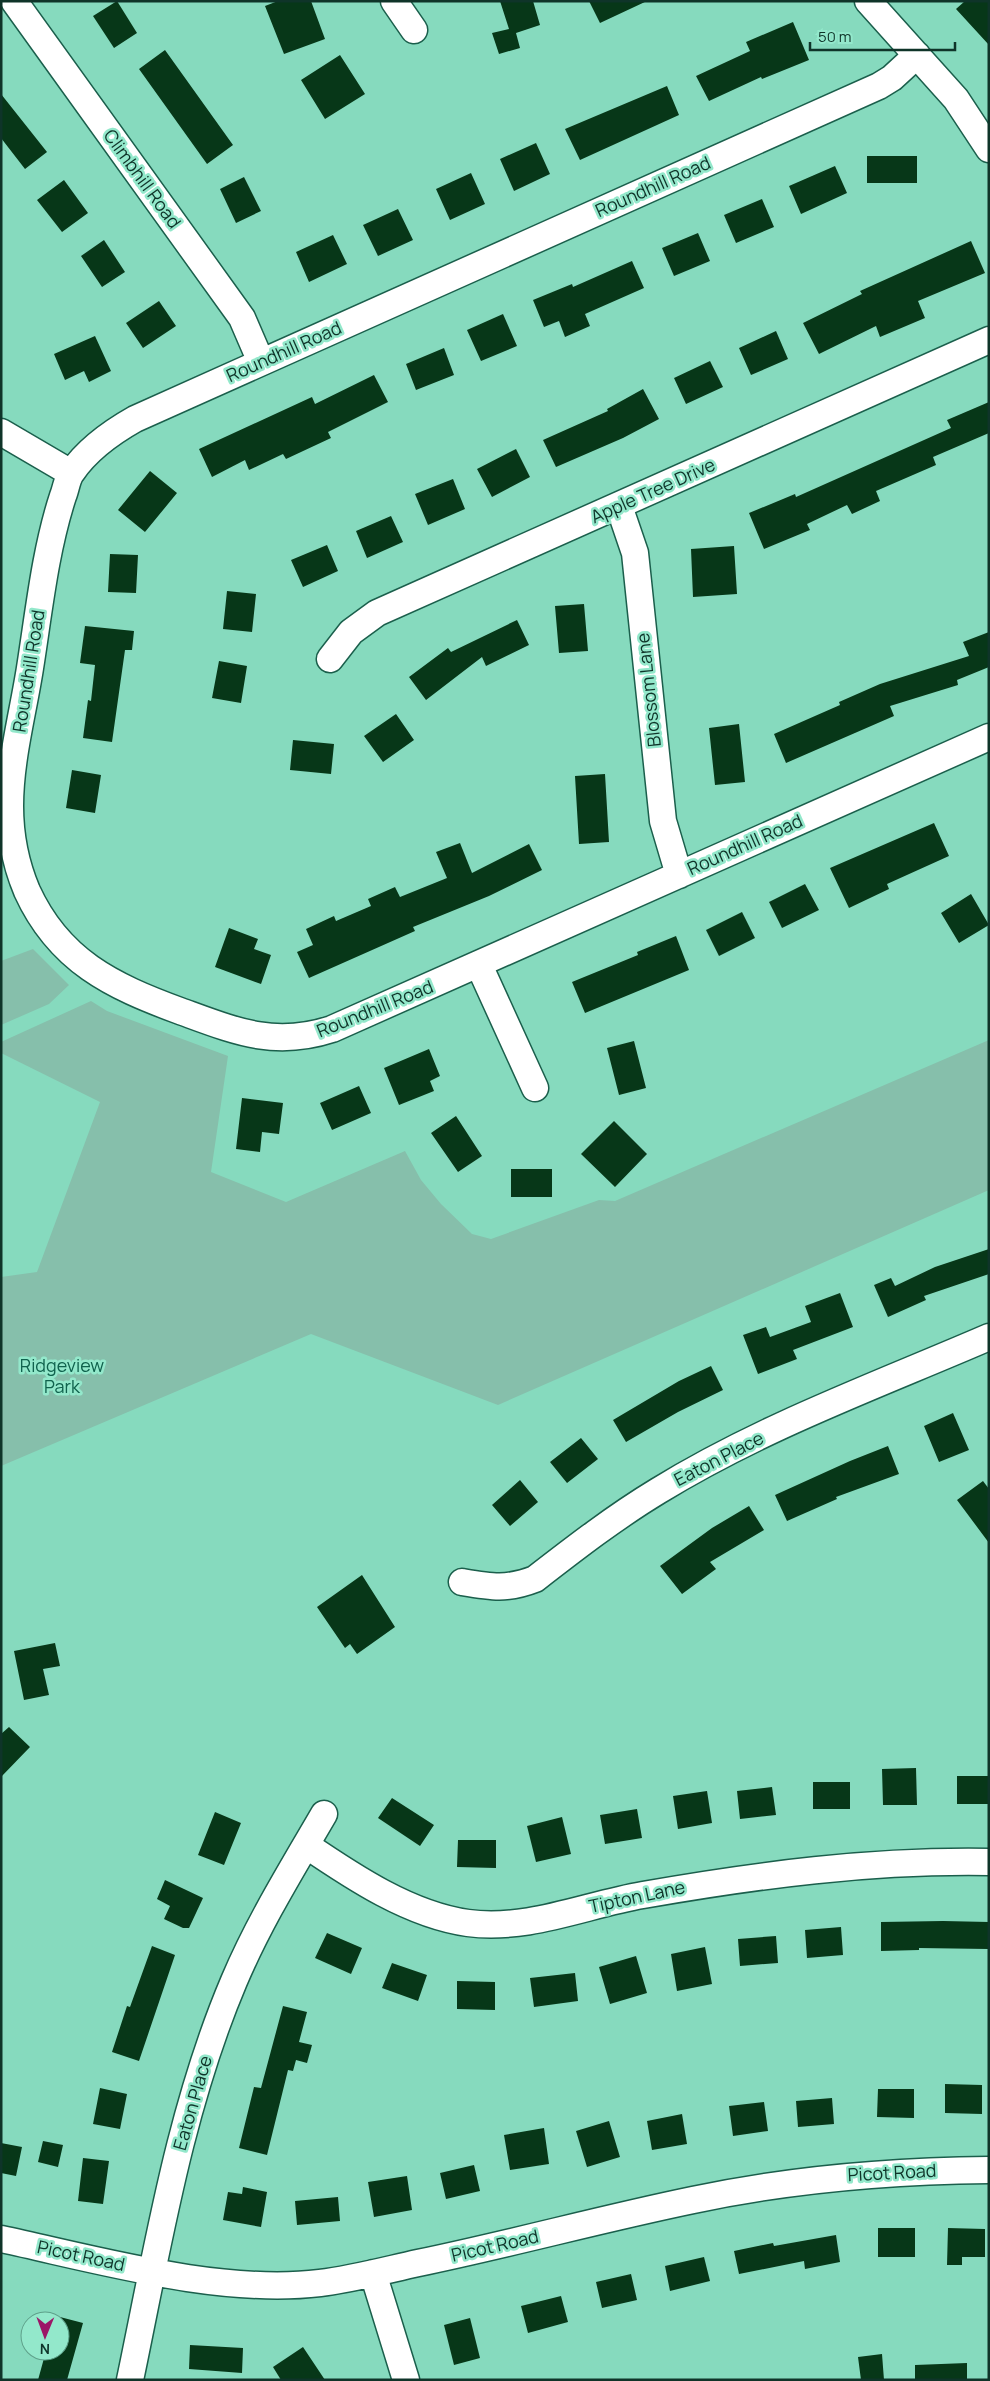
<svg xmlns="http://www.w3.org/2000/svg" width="990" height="2381" viewBox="0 0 990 2381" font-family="Manrope,sans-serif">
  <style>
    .green { fill: #86bfab }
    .building { fill: #073718 }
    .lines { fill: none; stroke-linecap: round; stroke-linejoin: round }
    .minor-casing { stroke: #1b5f4c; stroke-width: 29 }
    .minor { stroke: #fff; stroke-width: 26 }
    .labels { text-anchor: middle; stroke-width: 5; stroke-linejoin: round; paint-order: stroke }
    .street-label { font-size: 18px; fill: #0f3429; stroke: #93e8cb }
    .park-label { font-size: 18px; fill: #10624d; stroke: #93e8cb }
  </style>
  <rect width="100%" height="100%" fill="#86dabe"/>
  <!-- green -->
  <path class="green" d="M33,949L69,985L49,1004L1,1025V961Z
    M91,1001L107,1011L228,1056L211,1172L286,1202L405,1151L421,1180L441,1204L472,1234L491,1239L599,1200L615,1201L989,1040V1190L498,1405L311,1334L1,1466V1277L37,1272L100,1102L1,1053V1042Z"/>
  <!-- building -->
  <path class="building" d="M117,1L137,33L114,48L93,16Z
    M278,1H311L325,39L284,54L265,6Z
    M500,1H533L540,25L516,33L520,48L499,54L492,33L509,29Z
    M589,1H647L600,23Z
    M965,1H989V45L956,9Z
    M793,22L809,60L762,79L761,77L709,101L696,76L750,51L746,42Z
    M165,50L233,145L207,164L139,69Z
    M340,55L365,94L325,119L301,80Z
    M667,86L679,115L580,160L565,129Z
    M1,94L47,152L25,169L1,138Z
    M536,143L550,174L514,191L500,159Z
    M867,156H917V183H867Z
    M835,166L847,193L801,214L789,186Z
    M471,173L485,204L450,220L436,189Z
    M244,177L261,211L236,223L220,189Z
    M64,180L88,213L62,232L37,200Z
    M762,199L774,227L736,243L724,215Z
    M398,209L413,240L378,256L363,225Z
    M698,233L710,261L674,276L662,248Z
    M333,235L347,264L309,282L296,252Z
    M104,240L125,272L102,287L81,256Z
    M971,241L985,273L918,301L925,318L880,337L876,326L819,354L803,323L862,294L860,291Z
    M632,261L644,288L585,314L590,326L565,337L559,321L544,327L533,300L572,284L573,287Z
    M159,301L176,326L143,348L126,323Z
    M503,314L517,346L481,361L467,330Z
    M776,331L788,359L751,375L739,348Z
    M95,336L111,371L89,382L84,371L65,380L54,354Z
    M444,348L454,375L416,390L406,364Z
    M710,361L723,387L686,404L674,378Z
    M374,375L388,402L328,432L331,438L286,459L283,454L249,470L245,460L212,477L199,449L312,397L315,404Z
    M643,389L659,419L623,438L556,467L543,440L608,411L607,409Z
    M989,402V433L933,457L936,465L876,491L880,501L852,514L847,505L807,524L810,530L764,549L749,513L795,494L796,497L951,428L947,420Z
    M516,449L530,477L492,497L477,469Z
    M150,471L177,493L145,532L118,510Z
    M453,479L465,509L428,525L415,494Z
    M391,516L403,542L367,558L356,531Z
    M327,545L338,571L303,587L291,560Z
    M734,546L737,594L693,597L691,549Z
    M110,554L138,555L136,593L108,592Z
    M227,591L256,594L252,632L223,629Z
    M584,604L588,651L559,653L555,606Z
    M517,620L529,645L486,666L482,657L426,700L409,677L448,648L451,652Z
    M85,626L134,631L132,650H125L112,742L83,738L88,700L91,701L95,665L80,663Z
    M989,632V667L957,680L958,685L890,706L894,716L786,763L774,734L840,705L839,702L880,684L969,656L963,642Z
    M219,661L247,666L241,703L212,698Z
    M396,714L414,740L383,762L364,736Z
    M739,724L745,782L715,785L709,728Z
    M293,740L334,744L331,774L290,770Z
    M72,770L101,775L95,813L66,808Z
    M605,774L609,842L579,844L575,776Z
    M934,823L949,856L887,884L889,889L849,908L830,868Z
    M460,843L472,873L529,844L542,870L489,896L413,927L415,931L309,978L297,952L313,945L306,929L334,916L336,921L371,906L368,899L395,887L400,897L447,878L436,852Z
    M805,884L819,910L782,928L769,902Z
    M971,894L989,925L959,943L941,913Z
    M742,912L755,938L719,956L706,930Z
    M229,928L258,939L254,949L271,955L261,984L215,967Z
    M676,936L689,970L585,1013L572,982L638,955L637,952Z
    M634,1041L646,1088L619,1095L607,1048Z
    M429,1049L440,1076L430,1081L434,1091L399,1105L384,1068Z
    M359,1086L371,1113L332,1130L320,1103Z
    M242,1098L283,1103L279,1134L262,1132L260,1152L236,1149Z
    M456,1116L482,1156L458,1172L431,1133Z
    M614,1121L647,1154L615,1187L581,1154Z
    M511,1169H552V1197H511Z
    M989,1249V1274L924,1296L926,1300L888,1317L874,1285L891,1278L895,1286L935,1267Z
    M840,1293L853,1327L793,1350L797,1359L758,1374L743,1335L766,1327L770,1337L811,1322L805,1306Z
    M711,1366L723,1390L678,1412L626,1442L613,1420L679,1381Z
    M953,1413L969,1450L939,1462L924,1426Z
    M581,1438L598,1459L567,1483L550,1462Z
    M888,1446L899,1474L836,1497L837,1499L787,1521L775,1495L850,1461Z
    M520,1480L538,1502L510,1526L492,1505Z
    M983,1481L989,1489V1543L957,1500Z
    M749,1506L764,1530L710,1562L716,1569L682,1594L660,1566L712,1528Z
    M362,1575L395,1627L357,1654L350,1644L345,1648L317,1607Z
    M55,1643L60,1666L43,1669L49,1695L24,1700L14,1651Z
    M9,1727L30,1747L1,1777V1734Z
    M916,1768L917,1805H883L882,1769Z
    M957,1776H989V1804H957Z
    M813,1782H850V1809H813Z
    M772,1787L776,1815L740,1819L737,1791Z
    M707,1791L712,1823L678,1829L673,1796Z
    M392,1798L434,1825L420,1846L378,1818Z
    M637,1809L642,1838L605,1844L600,1815Z
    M215,1812L241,1823L224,1865L198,1855Z
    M562,1817L571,1854L536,1862L527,1826Z
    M458,1840H496V1868L457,1867Z
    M165,1880L203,1898L189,1928H183L164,1919L170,1906L157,1899Z
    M943,1921L989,1922L988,1949L919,1948V1950L881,1951V1922Z
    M841,1927L843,1955L807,1958L805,1930Z
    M327,1933L362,1948L351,1974L315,1958Z
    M776,1936L778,1963L740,1966L738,1939Z
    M152,1946L175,1955L139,2061L112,2052L127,2006L130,2007Z
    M705,1947L712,1984L677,1991L671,1954Z
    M636,1956L647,1993L610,2004L599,1967Z
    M392,1963L427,1975L418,2001L382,1988Z
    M575,1973L578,2001L534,2007L530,1978Z
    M457,1981L495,1982V2010L457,2009Z
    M283,2006L307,2012L299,2042L312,2045L307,2063L296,2060L293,2071L288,2070L267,2155L239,2148L254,2087L261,2088Z
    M945,2084L982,2085V2114L945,2113Z
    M100,2088L127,2094L120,2129L93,2124Z
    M878,2089H914V2118L877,2117Z
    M832,2098L834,2124L798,2127L796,2101Z
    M764,2102L768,2131L733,2136L729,2106Z
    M682,2114L687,2144L652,2150L647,2121Z
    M609,2121L620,2157L587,2167L576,2131Z
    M544,2128L549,2164L510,2170L504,2135Z
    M43,2141L63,2145L58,2167L38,2162Z
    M1,2143L22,2147L16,2176L1,2173Z
    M83,2158L109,2161L103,2204L78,2201Z
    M474,2165L480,2191L446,2199L440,2173Z
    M407,2176L412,2210L374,2217L368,2182Z
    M243,2187L267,2192L261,2227L223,2220L228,2192L242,2194Z
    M338,2197L340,2221L297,2225L295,2201Z
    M878,2228H915V2257H878Z
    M948,2228L985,2229V2257H962V2265H947Z
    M836,2235L840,2262L805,2269L804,2261L739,2274L734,2251L773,2243L774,2246Z
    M704,2257L710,2281L670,2291L665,2266Z
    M631,2274L637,2300L602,2308L596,2282Z
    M561,2296L568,2322L528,2333L521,2306Z
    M60,2317L83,2323L67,2380H38L46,2351H60Z
    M470,2318L480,2358L454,2365L444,2325Z
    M190,2345L243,2348L242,2373L189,2369Z
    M303,2347L325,2380H281L273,2367Z
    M882,2354L884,2380H861L858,2357Z
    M967,2363V2380H915V2365Z"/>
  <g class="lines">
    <defs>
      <path id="minor" d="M14,1L242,318L261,362
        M394,1L414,30
        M868,1L956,99L989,149
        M917,55L892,78L879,86L135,419C112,432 87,450 72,472C67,478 66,489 63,496C45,551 39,611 30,668C23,713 10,760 10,806C10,835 16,865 27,891C59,961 112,986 180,1011C235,1031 274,1048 332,1029L989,737
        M1,432L71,473
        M619,506L635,553L663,821L679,875
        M330,659L351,632L377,613L989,340
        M479,965L535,1088
        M462,1582C491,1587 507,1590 535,1579C575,1548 615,1517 658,1491C762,1427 878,1385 989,1337
        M306,1845C353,1877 410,1915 468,1923C528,1931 585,1905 643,1895C757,1875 872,1860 989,1862
        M1,2239C99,2260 220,2295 320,2283C353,2279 386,2270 418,2263C510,2244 601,2219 693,2200C792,2179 888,2171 989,2170
        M373,2273L406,2380
        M130,2380C158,2246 180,2108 234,1981C259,1922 292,1869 324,1814"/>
    </defs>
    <!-- minor casing -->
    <use href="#minor" class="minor-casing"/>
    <!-- minor -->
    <use href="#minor" class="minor"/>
  </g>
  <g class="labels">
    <!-- street labels -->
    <g class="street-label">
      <text transform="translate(142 179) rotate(54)" y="6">Climbhill Road</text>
      <text transform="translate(653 187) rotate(-24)" y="6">Roundhill Road</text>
      <text transform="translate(284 352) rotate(-24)" y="6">Roundhill Road</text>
      <text transform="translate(653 491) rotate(-24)" y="6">Apple Tree Drive</text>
      <text transform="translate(29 671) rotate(-81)" y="6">Roundhill Road</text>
      <text transform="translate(649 690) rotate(-96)" y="6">Blossom Lane</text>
      <text transform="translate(745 845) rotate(-24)" y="6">Roundhill Road</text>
      <text transform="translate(375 1009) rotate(-22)" y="6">Roundhill Road</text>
      <text transform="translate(719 1459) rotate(-27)" y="6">Eaton Place</text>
      <text transform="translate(637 1897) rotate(-12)" y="6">Tipton Lane</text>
      <text transform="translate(193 2103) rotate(-74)" y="6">Eaton Place</text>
      <text transform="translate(892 2173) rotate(-3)" y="6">Picot Road</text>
      <text transform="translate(495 2246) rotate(-13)" y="6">Picot Road</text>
      <text transform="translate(81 2256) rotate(12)" y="6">Picot Road</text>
    </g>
    <!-- park labels -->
    <g class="park-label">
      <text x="62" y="1372">Ridgeview<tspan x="62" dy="21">Park</tspan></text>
    </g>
  </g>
  <!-- border -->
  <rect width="990" height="2381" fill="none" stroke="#0f3429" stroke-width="5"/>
  <!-- north arrow -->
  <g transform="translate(45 2336) rotate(181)"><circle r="24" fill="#93e8cb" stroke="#5ea08a"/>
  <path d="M0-4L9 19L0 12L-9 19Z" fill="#9c1667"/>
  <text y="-8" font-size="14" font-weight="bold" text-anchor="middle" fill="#0f3429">N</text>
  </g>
  <!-- scale -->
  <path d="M810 42v8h145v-8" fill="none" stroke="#0f3429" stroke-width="2.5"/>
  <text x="818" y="42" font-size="15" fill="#0f3429" stroke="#93e8cb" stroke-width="4" paint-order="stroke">50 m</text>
</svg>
